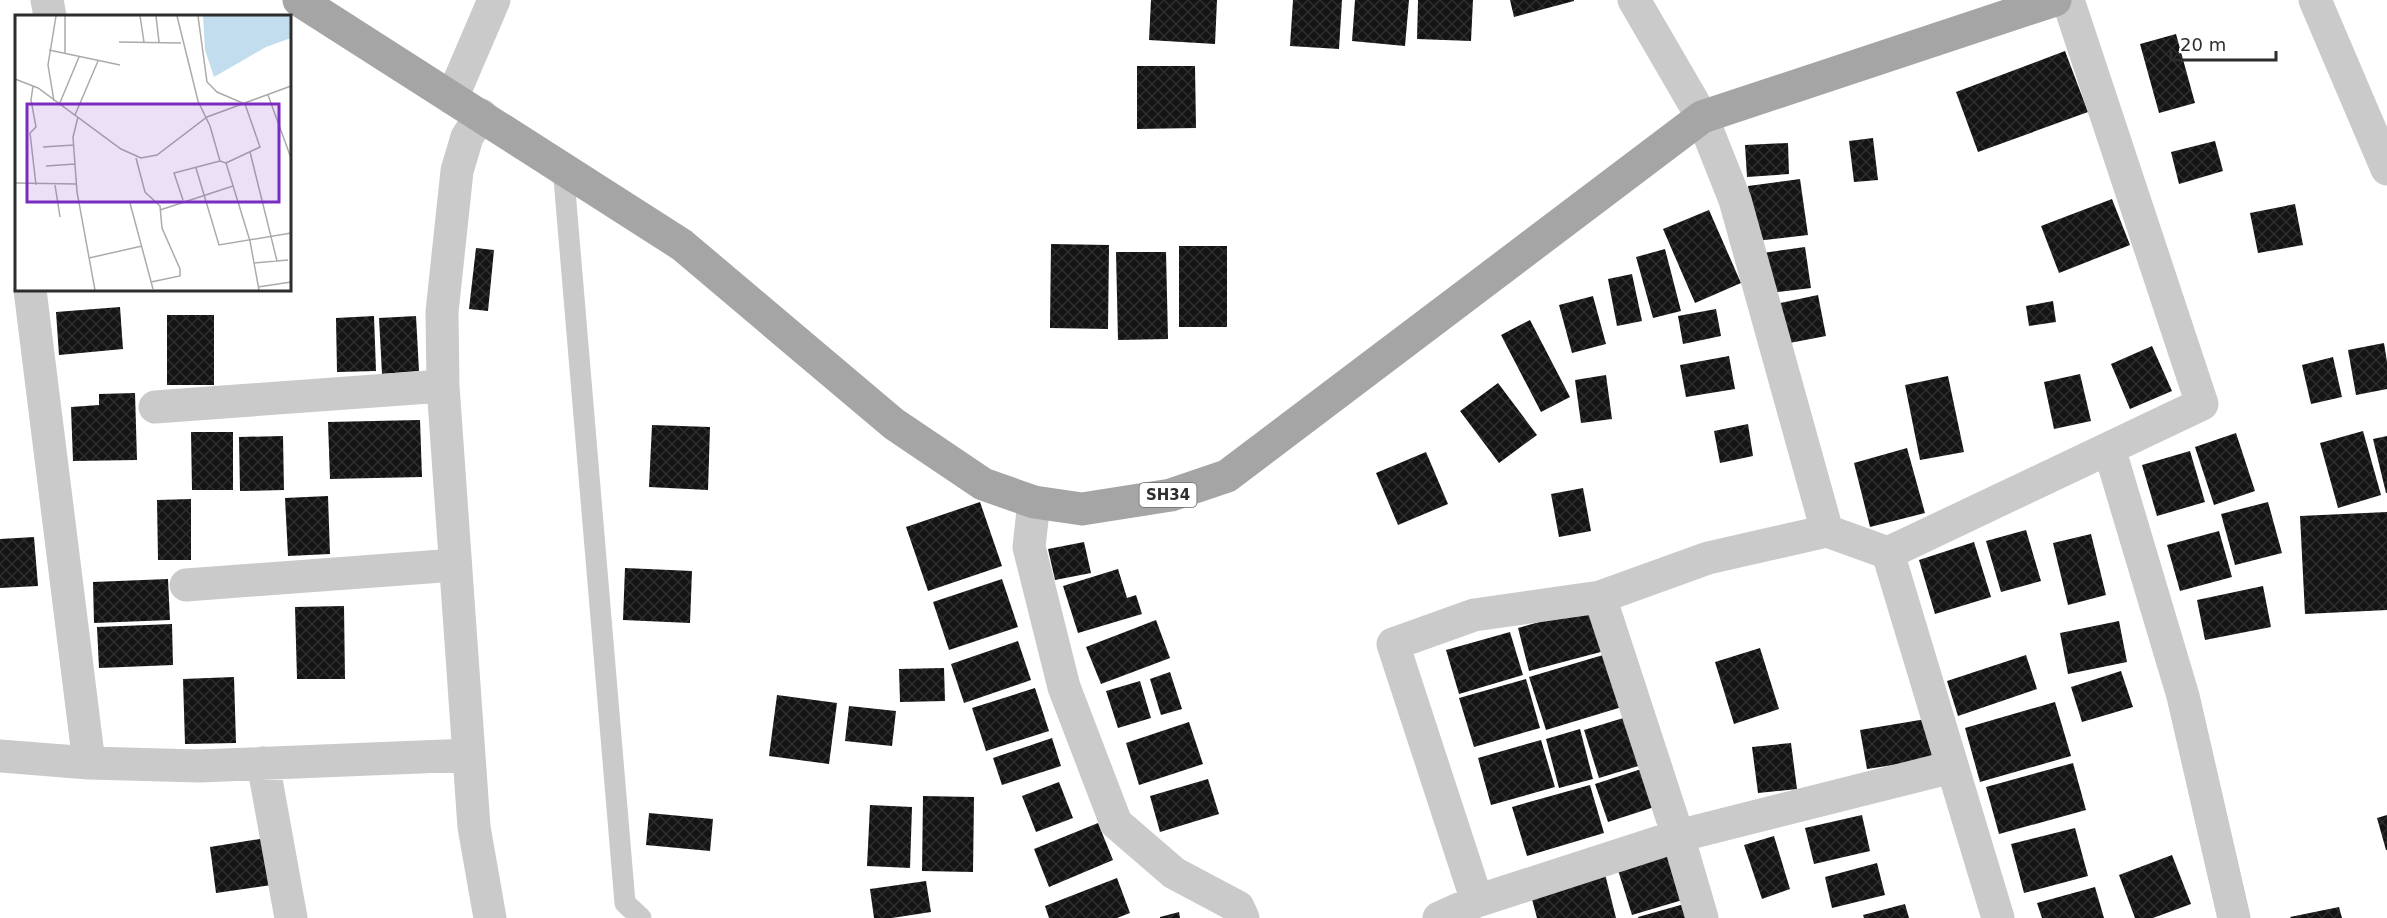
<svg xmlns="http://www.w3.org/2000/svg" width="2387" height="918" viewBox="0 0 2387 918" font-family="'DejaVu Sans',sans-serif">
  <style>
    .building { fill: url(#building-cross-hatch) }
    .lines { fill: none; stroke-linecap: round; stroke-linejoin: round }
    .lane { stroke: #cacaca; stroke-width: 21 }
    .street { stroke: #cacaca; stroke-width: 33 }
    .primary { stroke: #a5a5a5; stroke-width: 33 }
    .labels { text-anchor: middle; stroke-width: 6; stroke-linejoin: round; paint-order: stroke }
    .shield { fill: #fff; stroke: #6c6c6c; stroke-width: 1.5 }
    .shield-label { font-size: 15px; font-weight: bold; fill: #2d2d2d }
    .inset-road { fill: none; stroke: #ababab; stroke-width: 1.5 }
    .view { fill: #7b2cbf; fill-opacity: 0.15; stroke: #7b2cbf; stroke-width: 3 }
    .inset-edge { fill: none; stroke: #2d2d2d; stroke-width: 3 }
  </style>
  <defs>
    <pattern id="building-cross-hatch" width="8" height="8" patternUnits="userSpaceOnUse" patternTransform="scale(1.5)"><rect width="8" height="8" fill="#141414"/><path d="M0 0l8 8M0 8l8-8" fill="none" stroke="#2e2e2e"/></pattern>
  </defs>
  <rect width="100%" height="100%" fill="#fff"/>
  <!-- building -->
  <path class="building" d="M1151,0H1217L1215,44L1149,40Z
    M1293,0H1342L1339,49L1290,46Z
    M1355,0H1409L1405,46L1352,41Z
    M1418,0H1473L1471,41L1417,39Z
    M1510,0H1574V1L1514,17Z
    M2176,34L2195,103L2159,113L2140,44Z
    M2065,51L2088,112L1978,152L1956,92Z
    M1137,66H1195L1196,128L1137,129Z
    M1873,138L1878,180L1854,182L1849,141Z
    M2215,141L2223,171L2179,184L2171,152Z
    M1788,143L1789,174L1747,177L1745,145Z
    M1800,179L1808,235L1756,241L1748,186Z
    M2112,199L2130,245L2059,273L2041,226Z
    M2295,204L2303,245L2258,253L2250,213Z
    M1709,210L1741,283L1695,303L1663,229Z
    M1051,244L1109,245L1108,329L1050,328Z
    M1179,246H1227V327H1179Z
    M1805,247L1811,288L1769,293L1763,253Z
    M476,248L494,250L488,311L469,309Z
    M1665,249L1681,311L1653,318L1636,257Z
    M1116,252H1166L1168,339L1118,340Z
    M1632,274L1642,321L1617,326L1608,279Z
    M1818,295L1826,336L1779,345L1771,305Z
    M1593,296L1606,344L1572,353L1559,305Z
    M2053,301L2056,322L2029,326L2026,306Z
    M120,307L123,349L59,355L56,312Z
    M1716,309L1721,336L1683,344L1678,316Z
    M167,315H214V385H167Z
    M374,316L376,371L337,372L336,318Z
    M416,316L419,371L382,374L379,318Z
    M1530,320L1570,397L1541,412L1501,335Z
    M2384,343L2387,362V389L2356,395L2348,350Z
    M2152,346L2172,391L2130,409L2111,364Z
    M1729,356L1735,389L1686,397L1680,365Z
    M2333,357L2342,397L2311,404L2302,365Z
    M2080,374L2091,421L2054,429L2044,382Z
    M1606,375L1612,419L1581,423L1575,380Z
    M1948,376L1964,452L1920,460L1905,385Z
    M1498,383L1537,435L1499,463L1460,411Z
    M135,393L137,460L73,461L71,407L99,405V394Z
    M420,420L422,477L330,479L328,422Z
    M1748,424L1753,456L1720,463L1714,431Z
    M652,425L710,427L708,490L649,487Z
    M2363,431L2381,495L2338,508L2320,443Z
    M191,432H233V490H192Z
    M2236,433L2255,491L2214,505L2195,447Z
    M283,436L284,490L240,491L239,437Z
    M2387,436V493H2386L2373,439Z
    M1907,448L1925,513L1870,527L1854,463Z
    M2190,451L2205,502L2157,516L2142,465Z
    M1426,452L1448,504L1398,525L1376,473Z
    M1583,488L1591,531L1559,537L1551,494Z
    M328,496L330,554L288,556L285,498Z
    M191,499V560H158L157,500Z
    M980,502L1002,566L928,591L906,527Z
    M2268,502L2282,553L2235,565L2221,514Z
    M2387,512V610L2305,614L2300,516Z
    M2026,530L2041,581L2001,592L1986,541Z
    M2219,531L2232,577L2180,591L2167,545Z
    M2091,534L2106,595L2068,605L2053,543Z
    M34,537L38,586L0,588V539Z
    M1084,542L1091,573L1055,580L1048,549Z
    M1974,542L1991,597L1935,614L1919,560Z
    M625,568L692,571L690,623L623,620Z
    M1118,569L1127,598L1136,595L1142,614L1078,633L1063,586Z
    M168,579L170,620L94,623L93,582Z
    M1002,579L1018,627L949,650L933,602Z
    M2263,586L2271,627L2205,640L2197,600Z
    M1615,601L1627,645L1529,671L1518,628Z
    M344,606L345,679H297L295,607Z
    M1156,620L1170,658L1101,684L1086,647Z
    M2119,621L2127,662L2068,674L2060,633Z
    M172,624L173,665L99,668L97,627Z
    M1510,632L1523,675L1459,694L1446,650Z
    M1018,641L1031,680L964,703L951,664Z
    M1630,647L1645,700L1546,730L1529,677Z
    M1760,648L1779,709L1734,724L1715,662Z
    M2026,655L2037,689L1958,716L1947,681Z
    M944,668L945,701L900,702L899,669Z
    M2121,671L2133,707L2082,722L2071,687Z
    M1170,672L1182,709L1161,715L1150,679Z
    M234,677L236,743L185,744L183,679Z
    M1526,679L1540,728L1474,747L1459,698Z
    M1140,681L1151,718L1118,728L1106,691Z
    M1035,688L1049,731L986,751L972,708Z
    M777,695L837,703L829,764L769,756Z
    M2055,702L2071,756L1980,782L1965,728Z
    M849,706L896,711L892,746L845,741Z
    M1643,712L1658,760L1599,778L1584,730Z
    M1932,718L1939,758L1867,769L1860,730Z
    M1189,722L1203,764L1139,785L1126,743Z
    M1580,729L1593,779L1559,788L1546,739Z
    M1052,738L1061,766L1002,785L993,758Z
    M1541,740L1555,787L1491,805L1478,758Z
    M1791,743L1797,789L1758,793L1752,747Z
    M1663,762L1676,800L1608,822L1595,784Z
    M2073,763L2086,810L1999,834L1986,787Z
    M1208,779L1219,814L1160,832L1150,796Z
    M1059,782L1073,818L1036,832L1022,796Z
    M1590,785L1604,833L1527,856L1512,807Z
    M923,796L974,797L973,872L922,871Z
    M870,805L912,807L910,868L867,866Z
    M649,813L713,819L710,851L646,845Z
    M1862,815L1870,851L1814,864L1805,828Z
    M2387,815V850H2386L2377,818Z
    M1098,823L1113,860L1049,887L1034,849Z
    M2075,828L2088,876L2024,893L2011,844Z
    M1774,836L1790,889L1762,899L1744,845Z
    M272,837L279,884L216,893L210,847Z
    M1691,845L1706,893L1632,915L1617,867Z
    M2172,855L2191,904L2153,918H2135L2119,875Z
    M1877,863L1885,895L1832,908L1825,877Z
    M1604,870L1616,918H1537L1529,888Z
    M1117,878L1130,913L1117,918H1049L1045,906Z
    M926,881L931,912L892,918H874L870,889Z
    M2095,887L2104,918H2042L2037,903Z
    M1702,899L1708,918H1638V917Z
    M1905,904L1909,918H1864L1863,915Z
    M2339,907L2342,918H2291L2290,917Z
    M1179,912L1180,918H1160V917Z"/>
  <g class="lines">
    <!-- lane -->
    <path class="lane" d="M563,167L625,903L641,918"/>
    <!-- street -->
    <path class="street" d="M47,0L50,16
      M1634,0L1702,117L1735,200L1827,531L1888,553
      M2315,0L2387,169
      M452,98L494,0
      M481,115L467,137L457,171L442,312L443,386L474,827L490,918
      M30,290L89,763
      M155,407L443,386
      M2109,448L2183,696L2234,918
      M1034,502L1029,547L1064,687L1116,823L1174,873L1238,907L1243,918
      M186,585L455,565
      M1600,597L1678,836L1702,918
      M0,756L89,763L199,766L469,755
      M263,763L291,918
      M1477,901L1393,644L1474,615L1600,597L1708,558L1827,531
      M1439,918L1477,901L1678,836L1952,767
      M1998,918L1888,553L2202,404L2068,0"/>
    <!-- primary -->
    <path class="primary" d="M299,0L682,245L894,424L983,484L1034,502L1082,509L1171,495L1227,476L1702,117L2055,0"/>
  </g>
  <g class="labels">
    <!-- shield labels -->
    <rect class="shield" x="1139.5" y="483" width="57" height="24" rx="4.5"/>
    <g class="shield-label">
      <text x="1168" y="500">SH34</text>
    </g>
  </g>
  <!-- overview -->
  <g transform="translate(15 15)">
    <rect width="276" height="276" fill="#fff"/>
    <path d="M188,1H276V23L251,32L199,62L190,35Z" fill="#c2deee"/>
    <path class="inset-road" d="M125,1L129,27M141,1L144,27M162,1L183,86L195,111L205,146L211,148M183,1L192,67L202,77L230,89L245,132L211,148L235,226L244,275M104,27L166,28M34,35L105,50M50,39V1M0,64L23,73L106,134L126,143L142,140L192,102L276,71M18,71L16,85L21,112L15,118L21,170M253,80L276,143M39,86L33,50L41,1M44,90L64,42M60,100L83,46M63,102L58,122L62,177L80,275M28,132L59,130M235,137L262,246M121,143L130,177L145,191L147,213L165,254V261L136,267M31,151L60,149M181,153L204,230L276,218M0,168L61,169M40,170L45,202M168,185L159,158L205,146M115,188L138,274M145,195L218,171M74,243L127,231M239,248L273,245M243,272L276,267"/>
    <path class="view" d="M12,89H264V187H12Z"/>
    <rect width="276" height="276" class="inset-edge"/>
  </g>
  <!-- scale -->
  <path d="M2171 51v9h105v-9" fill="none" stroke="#2d2d2d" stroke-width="3"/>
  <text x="2180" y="51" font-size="18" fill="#2d2d2d" stroke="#ffffff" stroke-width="4.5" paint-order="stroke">20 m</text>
</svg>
